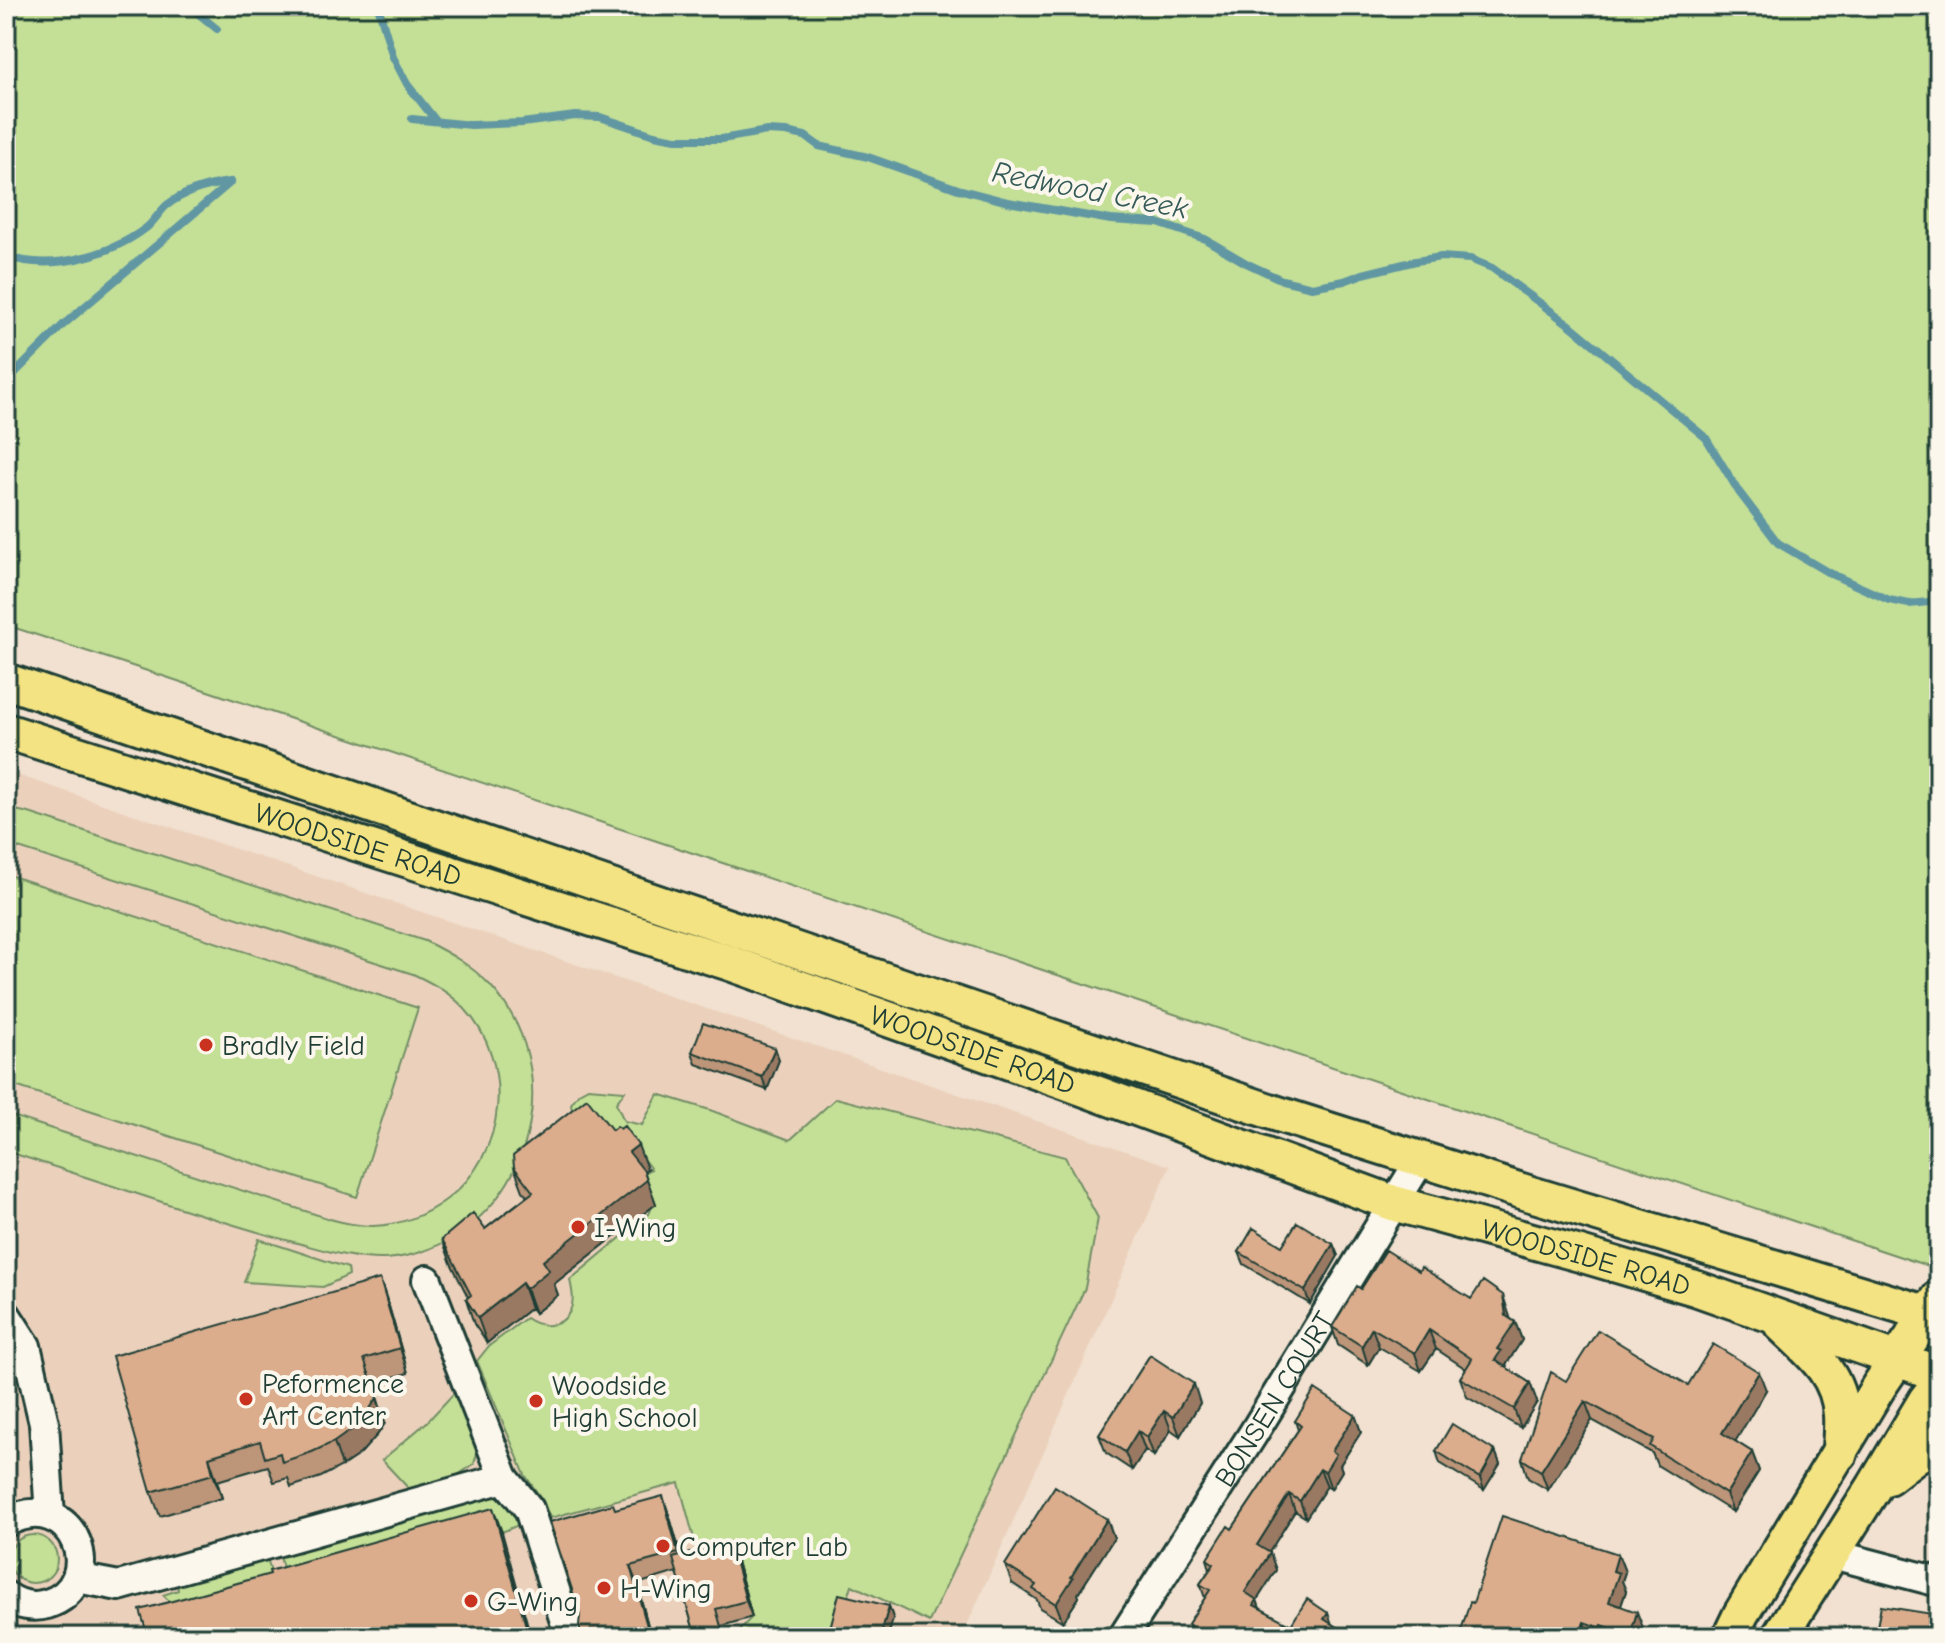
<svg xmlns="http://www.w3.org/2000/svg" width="1945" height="1643" viewBox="0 0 1945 1643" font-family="'Comic Neue',sans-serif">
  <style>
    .built { fill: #ebd1bc }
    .green { fill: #c4df96; stroke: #728e65; stroke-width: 2 }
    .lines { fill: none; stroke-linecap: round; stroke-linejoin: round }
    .stream { stroke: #6097a2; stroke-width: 8 }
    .minor-casing { stroke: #1f3d34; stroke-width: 34 }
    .major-casing { stroke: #1f3d34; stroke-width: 40 }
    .minor { stroke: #fbf7ec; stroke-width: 28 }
    .major { stroke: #f4e382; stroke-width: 34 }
    .wall { fill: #bd9579; stroke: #1f3d34; stroke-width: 2 }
    .shaded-wall { fill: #9a7963; stroke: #1f3d34; stroke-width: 2 }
    .building { fill: #dcad8d; stroke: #1f3d34; stroke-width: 2 }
    .poi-dot { fill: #c8321e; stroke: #fbf7ec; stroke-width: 3 }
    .labels { text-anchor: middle; stroke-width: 8; stroke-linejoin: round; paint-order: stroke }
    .street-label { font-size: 28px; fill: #1f3d34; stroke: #fbf7ec }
    .poi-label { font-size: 28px; fill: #1f3d34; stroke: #fbf7ec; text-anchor: start }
    .water-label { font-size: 30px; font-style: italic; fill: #355b59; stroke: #fbf7ec }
  </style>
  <rect width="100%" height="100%" fill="#f2e1d0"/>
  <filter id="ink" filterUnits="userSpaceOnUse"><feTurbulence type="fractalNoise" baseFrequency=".0125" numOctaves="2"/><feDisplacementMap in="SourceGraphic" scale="16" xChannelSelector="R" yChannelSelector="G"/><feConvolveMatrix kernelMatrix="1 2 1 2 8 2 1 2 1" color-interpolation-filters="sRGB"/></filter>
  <g filter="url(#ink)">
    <!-- built -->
    <path class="built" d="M6,771L1170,1166L962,1637H6Z"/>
    <!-- green -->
    <path class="green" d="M6,6H1939V1255L1931,1267L166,677L6,625Z
      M6,808L29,813L425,941C449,953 471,965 490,985C555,1055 543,1169 468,1227C445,1245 415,1257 385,1259C352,1260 321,1249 290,1241C248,1230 208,1217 168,1204C114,1186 60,1169 6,1151V1114L330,1219C344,1223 358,1226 373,1226C400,1225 426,1215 447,1199C507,1154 515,1063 464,1008C449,992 432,983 413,974L6,844Z
      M6,874L418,1008L357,1197L6,1083Z
      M588,1088L625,1091L616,1103L624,1121L642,1125L658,1094L710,1110L790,1140L836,1098L1065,1157L1098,1218L1085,1288L929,1622L852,1585L836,1637H733L752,1617L736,1558L702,1568L679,1483L550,1518L543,1501L525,1475L477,1361L489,1346L526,1318C540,1328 561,1329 570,1311C575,1301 572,1290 570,1280L649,1214C658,1196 649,1189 640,1174L651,1169L632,1145L573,1116L571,1104L579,1093Z
      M259,1239L348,1268L349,1275L323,1287L244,1282Z
      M454,1393L464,1400L480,1443L474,1464L455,1477L411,1491L382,1460L427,1422Z
      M496,1497L511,1505L523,1523L502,1532L290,1592L279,1554L478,1498Z
      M9 1559a24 24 0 1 1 48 0a24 24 0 1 1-48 0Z
      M267,1558L279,1599L191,1623L163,1595L178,1590L177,1584Z"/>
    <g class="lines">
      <!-- stream -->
      <path class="stream" d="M189,6L217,29
        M378,6L393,57L407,84L436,121
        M412,119L471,125L522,123L575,116L600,117L654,135L676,139H722L767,131L786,132L805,136L819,146L868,157L958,189L1008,202L1111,220L1158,223L1205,239L1246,263L1282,280L1312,287L1344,281L1363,274L1416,261L1441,257L1470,259L1492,268L1570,325L1706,438L1739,492L1778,543L1829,573L1889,600L1909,604L1939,601
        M6,256C50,272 109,256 146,228C154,222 159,212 167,205C185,191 208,185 230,182
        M6,382L63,325L231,182"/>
      <defs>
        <g id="minor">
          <path d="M427,1280L504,1478L529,1509L570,1637"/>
          <path d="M6,1315L26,1346L44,1423L50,1516"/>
          <path d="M6,1522C76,1485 109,1585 47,1604C33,1608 18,1605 6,1596"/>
          <path d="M1832,1554L1939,1582"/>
          <path d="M77,1578L119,1586L504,1478"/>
          <path id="s1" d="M1123,1637L1253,1434L1421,1159"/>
        </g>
        <g id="major">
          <path d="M6,681L1278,1114L1531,1194L1939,1317"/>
          <path id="s2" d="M6,731L727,962L1066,1082L1393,1203L1580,1254L1695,1288L1939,1374"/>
          <path d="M1781,1324C1809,1351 1839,1373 1841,1415C1842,1428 1840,1441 1840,1453"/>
          <path d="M1888,1477L1914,1457L1939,1441"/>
          <path d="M1730,1637L1741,1614L1879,1386L1939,1298"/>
          <path d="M1779,1637L1874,1487L1926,1400L1939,1383"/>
        </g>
      </defs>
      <!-- minor casing -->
      <use href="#minor" class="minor-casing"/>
      <!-- major casing -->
      <use href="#major" class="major-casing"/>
      <!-- minor -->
      <use href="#minor" class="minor"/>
      <!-- major -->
      <use href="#major" class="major"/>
    </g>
    <!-- wall -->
    <path class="wall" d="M775,1048L779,1060L767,1090L696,1064L692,1052Z
      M514,1167L647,1169L644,1171L656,1204L554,1284L558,1295L535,1313L531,1308L487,1343L474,1324L466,1299L468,1297L451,1263L442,1239L485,1229L527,1196L523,1191Z
      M1333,1244L1338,1256L1310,1304L1244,1264L1239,1252L1282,1246Z
      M1419,1271L1471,1299L1509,1314L1510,1318L1515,1322L1522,1340L1506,1365L1507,1368L1530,1383L1537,1402L1521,1428L1467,1397L1460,1378L1466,1369L1436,1349L1421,1371L1379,1347L1368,1365L1338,1345L1332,1327L1361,1289Z
      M388,1303L408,1373L373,1383L385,1423L378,1434L360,1454L342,1466L321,1477L291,1487L288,1478L274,1482L268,1466L217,1481L222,1498L160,1516L151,1492Z
      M1150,1355L1200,1403L1180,1436L1171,1430L1154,1456L1145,1450L1132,1470L1106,1453L1099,1435Z
      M1566,1381L1688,1385L1766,1390L1735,1441L1752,1452L1759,1471L1733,1512L1657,1465L1652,1453L1592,1420L1548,1490L1528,1478L1522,1459Z
      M1355,1415L1361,1432L1340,1465L1342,1471L1331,1489L1327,1486L1306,1518L1295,1511L1269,1552L1276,1570L1257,1600L1260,1609L1291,1625L1332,1624L1338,1628L1342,1637H1193L1188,1624L1205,1598L1200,1584L1210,1569L1207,1559L1232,1529L1298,1430L1295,1421Z
      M1436,1451H1495L1500,1464L1484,1490L1440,1463Z
      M615,1509L669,1514L681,1556L730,1542L736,1558L752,1617L695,1634L677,1572L637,1584L651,1637H582Z
      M1107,1519L1114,1538L1078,1594L1079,1597L1063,1622L1040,1608L1037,1600L1012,1583L1005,1565Z
      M1618,1554L1625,1572L1622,1581L1626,1591L1621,1606L1644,1630L1642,1637H1459L1473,1603Z
      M889,1606L893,1618L888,1637H831L829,1632Z"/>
    <!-- shaded-wall -->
    <path class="shaded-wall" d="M775,1048L779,1060L767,1090L762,1077Z
      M638,1145L647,1169L638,1176L629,1152Z
      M644,1171L656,1204L554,1284L558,1295L535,1313L526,1289L543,1261Z
      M1333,1244L1338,1256L1310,1304L1305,1291Z
      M380,1279L388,1303L408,1373L400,1348Z
      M522,1283L531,1308L487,1343L478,1318Z
      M1503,1295L1509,1314L1512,1327L1515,1322L1522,1340L1506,1365L1508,1370L1495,1360L1506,1316Z
      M1372,1328L1379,1347L1368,1365L1362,1346Z
      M1429,1330L1436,1349L1421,1371L1415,1353Z
      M364,1359L385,1423L378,1434L360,1454L342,1466L334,1442Z
      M1759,1372L1766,1390L1729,1452L1722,1433Z
      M1530,1383L1537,1402L1521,1428L1514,1409Z
      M1194,1384L1200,1403L1180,1436L1173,1417Z
      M1585,1401L1592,1420L1548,1490L1541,1471Z
      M1164,1411L1171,1430L1154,1456L1147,1437Z
      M1355,1415L1361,1432L1340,1465L1342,1471L1331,1489L1325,1472L1332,1451Z
      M1138,1431L1145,1450L1132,1470L1125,1452Z
      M1495,1451L1500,1464L1484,1490L1480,1478Z
      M1752,1452L1759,1471L1733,1512L1726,1494Z
      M209,1457L217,1481L222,1498L213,1474Z
      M1320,1469L1327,1486L1306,1518L1300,1501Z
      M1289,1494L1295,1511L1263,1562L1257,1545Z
      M663,1496L669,1514L685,1570L678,1553Z
      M493,1508L502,1532L531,1637H529Z
      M1107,1519L1114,1538L1078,1594L1079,1597L1063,1622L1056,1604L1071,1577Z
      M730,1542L736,1558L752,1617L746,1601Z
      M1270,1553L1276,1570L1257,1600L1263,1617L1245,1592Z
      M1618,1554L1625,1572L1622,1581L1626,1591L1616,1620L1609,1602L1613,1571Z
      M630,1566L637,1584L651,1637L649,1633Z
      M889,1606L893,1618L888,1637H880Z
      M1637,1612L1644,1630L1642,1637H1631L1630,1635Z
      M1328,1613L1334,1630L1324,1619Z
      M1584,1622L1589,1637H1579Z
      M1338,1628L1342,1637H1333Z"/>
    <!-- building -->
    <path class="building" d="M703,1023L775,1048L762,1077L692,1052Z
      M587,1098L612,1130L617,1126L620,1129L624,1126L638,1145L629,1152L644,1171L647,1180L543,1261L549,1270L526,1289L522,1283L478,1318L466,1299L471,1295L442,1239L473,1213L485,1229L533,1192L514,1167L513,1156Z
      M1297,1222L1333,1244L1305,1291L1239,1252L1253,1228L1282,1246Z
      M1386,1250L1419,1271L1421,1267L1471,1299L1483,1281L1503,1295L1506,1316L1515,1322L1497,1349L1501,1351L1495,1360L1530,1383L1514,1409L1460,1378L1472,1359L1429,1330L1415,1353L1372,1328L1362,1346L1332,1327L1357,1286L1361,1289Z
      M380,1279L400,1348L364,1359L377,1398L369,1410L351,1430L334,1442L312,1452L282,1462L280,1453L265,1458L260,1441L209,1457L213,1474L151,1492L112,1356Z
      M1598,1330L1688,1385L1713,1344L1759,1372L1722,1433L1752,1452L1726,1494L1650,1446L1654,1439L1585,1401L1541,1471L1522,1459L1551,1372L1566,1381Z
      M1150,1355L1194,1384L1173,1417L1164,1411L1147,1437L1138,1431L1125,1452L1099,1435Z
      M1315,1389L1355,1415L1332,1451L1336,1454L1325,1472L1320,1469L1300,1501L1289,1494L1257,1545L1270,1553L1245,1592L1257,1600L1254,1605L1291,1625L1307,1599L1328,1613L1324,1619L1338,1628L1333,1637H1263L1252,1630L1248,1637H1207L1188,1624L1210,1590L1200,1584L1214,1564L1207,1559L1228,1526L1232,1529L1301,1426L1295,1421Z
      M1452,1424L1495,1451L1480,1478L1436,1451Z
      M1055,1486L1107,1519L1071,1577L1073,1578L1056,1604L1033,1589L1036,1585L1005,1565Z
      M663,1496L678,1553L630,1566L649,1633L634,1637H582L579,1626L580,1614L550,1522L613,1504L615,1509Z
      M493,1508L529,1637H148L140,1610L270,1574L269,1571Z
      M1502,1516L1618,1554L1613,1571L1619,1573L1609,1602L1637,1612L1630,1635L1602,1625L1601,1628L1584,1622L1579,1637H1459L1470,1602L1473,1603Z
      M730,1542L746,1601L716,1609L724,1637H685L695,1634L673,1558Z
      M839,1594L889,1606L880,1637H849L829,1632Z
      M1881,1606L1939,1615V1637H1875Z"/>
  </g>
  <!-- markers -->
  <g class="poi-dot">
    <circle cx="206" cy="1045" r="8"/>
    <circle cx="578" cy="1227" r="8"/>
    <circle cx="246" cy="1399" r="8"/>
    <circle cx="536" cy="1401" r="8"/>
    <circle cx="663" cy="1546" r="8"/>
    <circle cx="604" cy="1588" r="8"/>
    <circle cx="471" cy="1601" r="8"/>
  </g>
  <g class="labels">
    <!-- street labels -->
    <g class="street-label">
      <text dy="10" stroke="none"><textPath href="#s2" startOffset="370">WOODSIDE ROAD</textPath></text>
      <text dy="10" stroke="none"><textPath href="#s2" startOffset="1018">WOODSIDE ROAD</textPath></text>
      <text dy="10" stroke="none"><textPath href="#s2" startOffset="1666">WOODSIDE ROAD</textPath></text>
      <text dy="10" stroke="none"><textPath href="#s1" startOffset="282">BONSEN COURT</textPath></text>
    </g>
    <!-- poi labels -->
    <g class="poi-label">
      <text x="222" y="1055">Bradly Field</text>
      <text x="594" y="1237">I-Wing</text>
      <text x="262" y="1393">Peformence<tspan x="262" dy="32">Art Center</tspan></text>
      <text x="552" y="1395">Woodside<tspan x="552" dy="32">High School</tspan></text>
      <text x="679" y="1556">Computer Lab</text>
      <text x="620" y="1598">H-Wing</text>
      <text x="487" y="1611">G-Wing</text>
    </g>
    <!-- water labels -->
    <g class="water-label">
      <text transform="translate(1090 190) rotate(11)" y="10">Redwood Creek</text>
    </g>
  </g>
  <!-- margin -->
  <rect width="1945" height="1643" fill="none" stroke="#fbf7ec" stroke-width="32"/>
  <rect x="16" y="16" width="1913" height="1611" fill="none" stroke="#1f3d34" stroke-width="3" filter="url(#ink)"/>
</svg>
